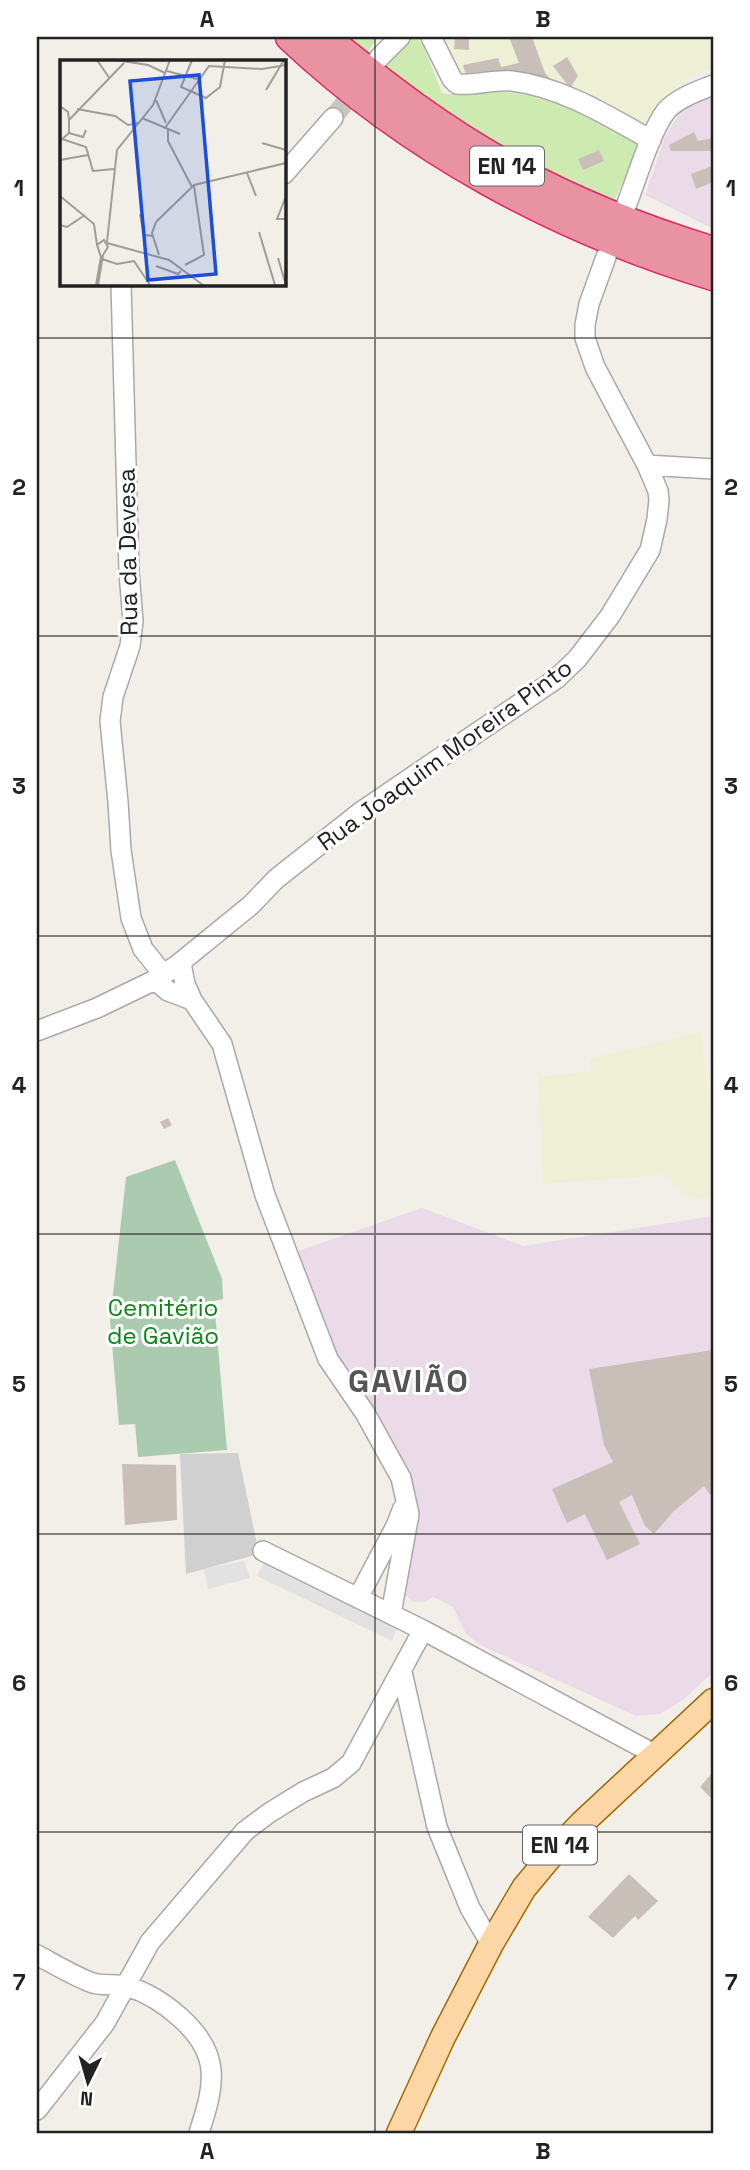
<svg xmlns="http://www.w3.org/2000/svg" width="750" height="2170" viewBox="0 0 750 2170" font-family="'Space Grotesk',sans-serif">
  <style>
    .industrial { fill: #ebdbe8 }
    .religious { fill: #d0d0d0 }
    .farmland { fill: #eef0d5 }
    .grass { fill: #cdebb0 }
    .cemetery { fill: #aacbaf }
    .parking { fill: #e2e2e2 }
    .building { fill: #c7bfb8 }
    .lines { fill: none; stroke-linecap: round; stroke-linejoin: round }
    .minor-tunnel { stroke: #c8c6c1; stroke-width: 19; stroke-dasharray: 19 10; stroke-linecap: butt }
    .minor-casing { stroke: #a9a9a9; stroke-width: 22 }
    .major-casing { stroke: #a06b00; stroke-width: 27 }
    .highway-casing { stroke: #dc2a67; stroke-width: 31 }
    .minor { stroke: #fff; stroke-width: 19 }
    .major { stroke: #fcd6a4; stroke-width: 24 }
    .highway { stroke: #e892a2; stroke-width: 28 }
    .grid { fill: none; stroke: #222; stroke-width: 2; stroke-opacity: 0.55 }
    .labels { text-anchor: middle; stroke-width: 6; stroke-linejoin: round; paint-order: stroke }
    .shield { fill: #fff; stroke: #646464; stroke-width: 2 }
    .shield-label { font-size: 23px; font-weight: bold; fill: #222 }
    .street-label { font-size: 24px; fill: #222; stroke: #fff }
    .park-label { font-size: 24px; fill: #0c8416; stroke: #fff }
    .district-label { font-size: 32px; font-weight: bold; letter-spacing: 2px; fill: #555; stroke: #fff }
    .inset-road { fill: none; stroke: #9f9d99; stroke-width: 2 }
    .view { fill: #1d4ed8; fill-opacity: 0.15; stroke: #1d4ed8; stroke-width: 3.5 }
    .inset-edge { fill: none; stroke: #222; stroke-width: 3.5 }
    .neatline { fill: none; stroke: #222; stroke-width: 2.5 }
    .grid-label { font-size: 23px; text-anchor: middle; font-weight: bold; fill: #222 }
  </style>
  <rect width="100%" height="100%" fill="#f2efe9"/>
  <!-- industrial -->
  <path class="industrial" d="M713,90V229L645,195L665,136L681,111L701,96Z
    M422,1208L523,1246L713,1216V1672L683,1700L660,1714L636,1716L480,1645L466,1634L453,1607L433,1597L425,1602H413L404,1593L416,1494L399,1456L340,1366L295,1252Z"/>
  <!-- religious -->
  <path class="religious" d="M238,1453L259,1554L186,1574L180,1454Z"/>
  <!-- farmland -->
  <path class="farmland" d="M437,37H713V68L688,78L664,98L643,128L569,91L458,81Z
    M701,1032L713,1130V1196L690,1200L666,1175L543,1184L538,1077L592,1071L589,1059Z"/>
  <!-- grass -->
  <path class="grass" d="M340,37H378L364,57Z
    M416,37L424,47L442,93C459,97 477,89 495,91C549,95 595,118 641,143L615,199L551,180L381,73L408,39Z"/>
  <!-- cemetery -->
  <path class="cemetery" d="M175,1160L222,1279L223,1299L214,1301L227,1450L138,1457L135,1424L119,1425L110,1321L126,1177Z"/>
  <!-- parking -->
  <path class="parking" d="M244,1561L250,1578L208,1589L204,1569Z
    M264,1562L398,1625L392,1641L257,1576Z"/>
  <!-- building -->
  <path class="building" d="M455,37H469V50L454,49Z
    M509,37H532L545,73L552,81L468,82L463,65L498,58L501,67L519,63Z
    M567,57L578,76L570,88L553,66Z
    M694,132L698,141L713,138V151H671L669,145Z
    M599,150L604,161L583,170L578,159Z
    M712,166L713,182L696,189L691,174Z
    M168,1118L172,1125L164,1129L160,1122Z
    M713,1350V1492L710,1495L704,1486L673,1512L654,1534L645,1526L632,1495L619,1502L640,1544L607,1560L585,1514L567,1523L552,1489L613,1462L604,1445L589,1369Z
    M122,1464L176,1465L177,1520L125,1525Z
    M713,1772V1800L700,1787Z
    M629,1874L658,1901L638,1920L635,1916L613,1938L588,1917Z"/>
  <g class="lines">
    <!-- minor-tunnel -->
    <path class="minor-tunnel" d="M333,118L360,83"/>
    <defs>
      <path id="minor" d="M431,37L452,79L457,84C475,86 493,79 512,81C562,87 608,116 651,140
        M378,59L400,37
        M284,174L333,118
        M626,206C636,181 650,132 666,111C677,98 698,91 713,85
        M121,284L129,572L133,621L130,646L113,697L110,721L118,802L121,850L131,918L143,949L163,974
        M647,465L713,469
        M181,963L185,984L192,1000L222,1044L265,1195L328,1359L365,1413L401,1478L409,1514L391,1614
        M155,980L168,991L192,1000
        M37,1031L97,1008L155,980L176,966L251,905L276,879L362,811L556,679L577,659L610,616L650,550L657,519L659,500L658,491L647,465L595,367L585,338V325L589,304L606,257
        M263,1551L423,1630L656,1755
        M358,1598L396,1526L403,1508
        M402,1672L437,1827L470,1908L491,1944
        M37,1955C54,1964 72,1975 90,1982C101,1987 115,1983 127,1986C161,1997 208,2032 211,2070C213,2092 205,2113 199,2133
        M37,2110L105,2023L150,1942L245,1831L269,1813L303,1792L333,1778L351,1763L423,1630"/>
      <path id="major" d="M399,2133L443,2037L491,1944L524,1888L554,1852L581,1824L713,1701"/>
      <path id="highway" d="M290,37C409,149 557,229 713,276
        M325,37C384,85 445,132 512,168C576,203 644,230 713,251"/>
    </defs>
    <!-- minor casing -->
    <use href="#minor" class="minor-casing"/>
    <!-- major casing -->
    <use href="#major" class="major-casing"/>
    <!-- highway casing -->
    <use href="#highway" class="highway-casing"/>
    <!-- minor -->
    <use href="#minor" class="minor"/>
    <!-- major -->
    <use href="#major" class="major"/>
    <!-- highway -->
    <use href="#highway" class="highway"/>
  </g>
  <!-- grid -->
  <path class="grid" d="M375,37V2133M37,338H713M37,636H713M37,936H713M37,1234H713M37,1534H713M37,1832H713"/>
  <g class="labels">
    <!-- shield labels -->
    <g class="shield">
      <rect x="470" y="146.5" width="74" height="39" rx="5"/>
      <rect x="523" y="1825.5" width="74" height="39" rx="5"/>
    </g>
    <g class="shield-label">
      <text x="507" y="174">EN 14</text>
      <text x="560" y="1853">EN 14</text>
    </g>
    <!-- street labels -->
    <g class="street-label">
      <text transform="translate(128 552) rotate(-91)" y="8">Rua da Devesa</text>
      <text transform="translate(445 755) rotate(-36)" y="8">Rua Joaquim Moreira Pinto</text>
    </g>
    <!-- park labels -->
    <g class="park-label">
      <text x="163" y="1316">Cemitério<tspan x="163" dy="28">de Gavião</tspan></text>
    </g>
    <!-- district labels -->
    <g class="district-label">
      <text x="409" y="1392">GAVIÃO</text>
    </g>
  </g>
  <!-- overview -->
  <g transform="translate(60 60)">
    <rect width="226" height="226" fill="#f2efe9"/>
    <path class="inset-road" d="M37,0L50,19M56,0L88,5L105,13M132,0L121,27L146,38L160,27L165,0M107,11L137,19M206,30L224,0M96,40L106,63M0,46L8,52L9,60V73L1,80M17,49L55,56L68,65L78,63M82,58L120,74M9,60L64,3M105,68L149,6L202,9L226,5M108,69V81L132,127M9,73L23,77L26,70M2,79L26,87L33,111L54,109M202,83L226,90M0,100L28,95M187,113L196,136M0,136L34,164L37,185M226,136L217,159H226M80,154L84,175L93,176M0,165L7,167L25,155M199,172L215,225M47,182L57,90L93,45L110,0M47,183L109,200L143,225M99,195L92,173L96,162L134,125L226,103M218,198L226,225M42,199L57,204L74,201L90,225M125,205L144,195L134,126M96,206L118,214L121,211M36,225L41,197L37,185L44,180L48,187L43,195L38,225"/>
    <path class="view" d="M139,15L156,214L88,220L70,21Z"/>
    <rect width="226" height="226" class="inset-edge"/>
  </g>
  <!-- border -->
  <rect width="750" height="2170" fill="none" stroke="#ffffff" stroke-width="77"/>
  <!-- north arrow -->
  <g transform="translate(88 2082) rotate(185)" stroke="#ffffff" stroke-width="5" paint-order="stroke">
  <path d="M0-5L12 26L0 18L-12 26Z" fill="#222222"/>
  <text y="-10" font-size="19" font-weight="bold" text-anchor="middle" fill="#222222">N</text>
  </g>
  <rect x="38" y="38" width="674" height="2094" class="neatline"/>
  <g class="grid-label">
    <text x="207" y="27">A</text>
    <text x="543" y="27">B</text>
    <text x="19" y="196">1</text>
    <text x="731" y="196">1</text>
    <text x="19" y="495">2</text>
    <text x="731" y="495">2</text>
    <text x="19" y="794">3</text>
    <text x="731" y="794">3</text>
    <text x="19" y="1093">4</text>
    <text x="731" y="1093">4</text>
    <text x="19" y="1392">5</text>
    <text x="731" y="1392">5</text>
    <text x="19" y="1691">6</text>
    <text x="731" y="1691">6</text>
    <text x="19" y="1990">7</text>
    <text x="731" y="1990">7</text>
    <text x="207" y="2159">A</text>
    <text x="543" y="2159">B</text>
  </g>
</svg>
